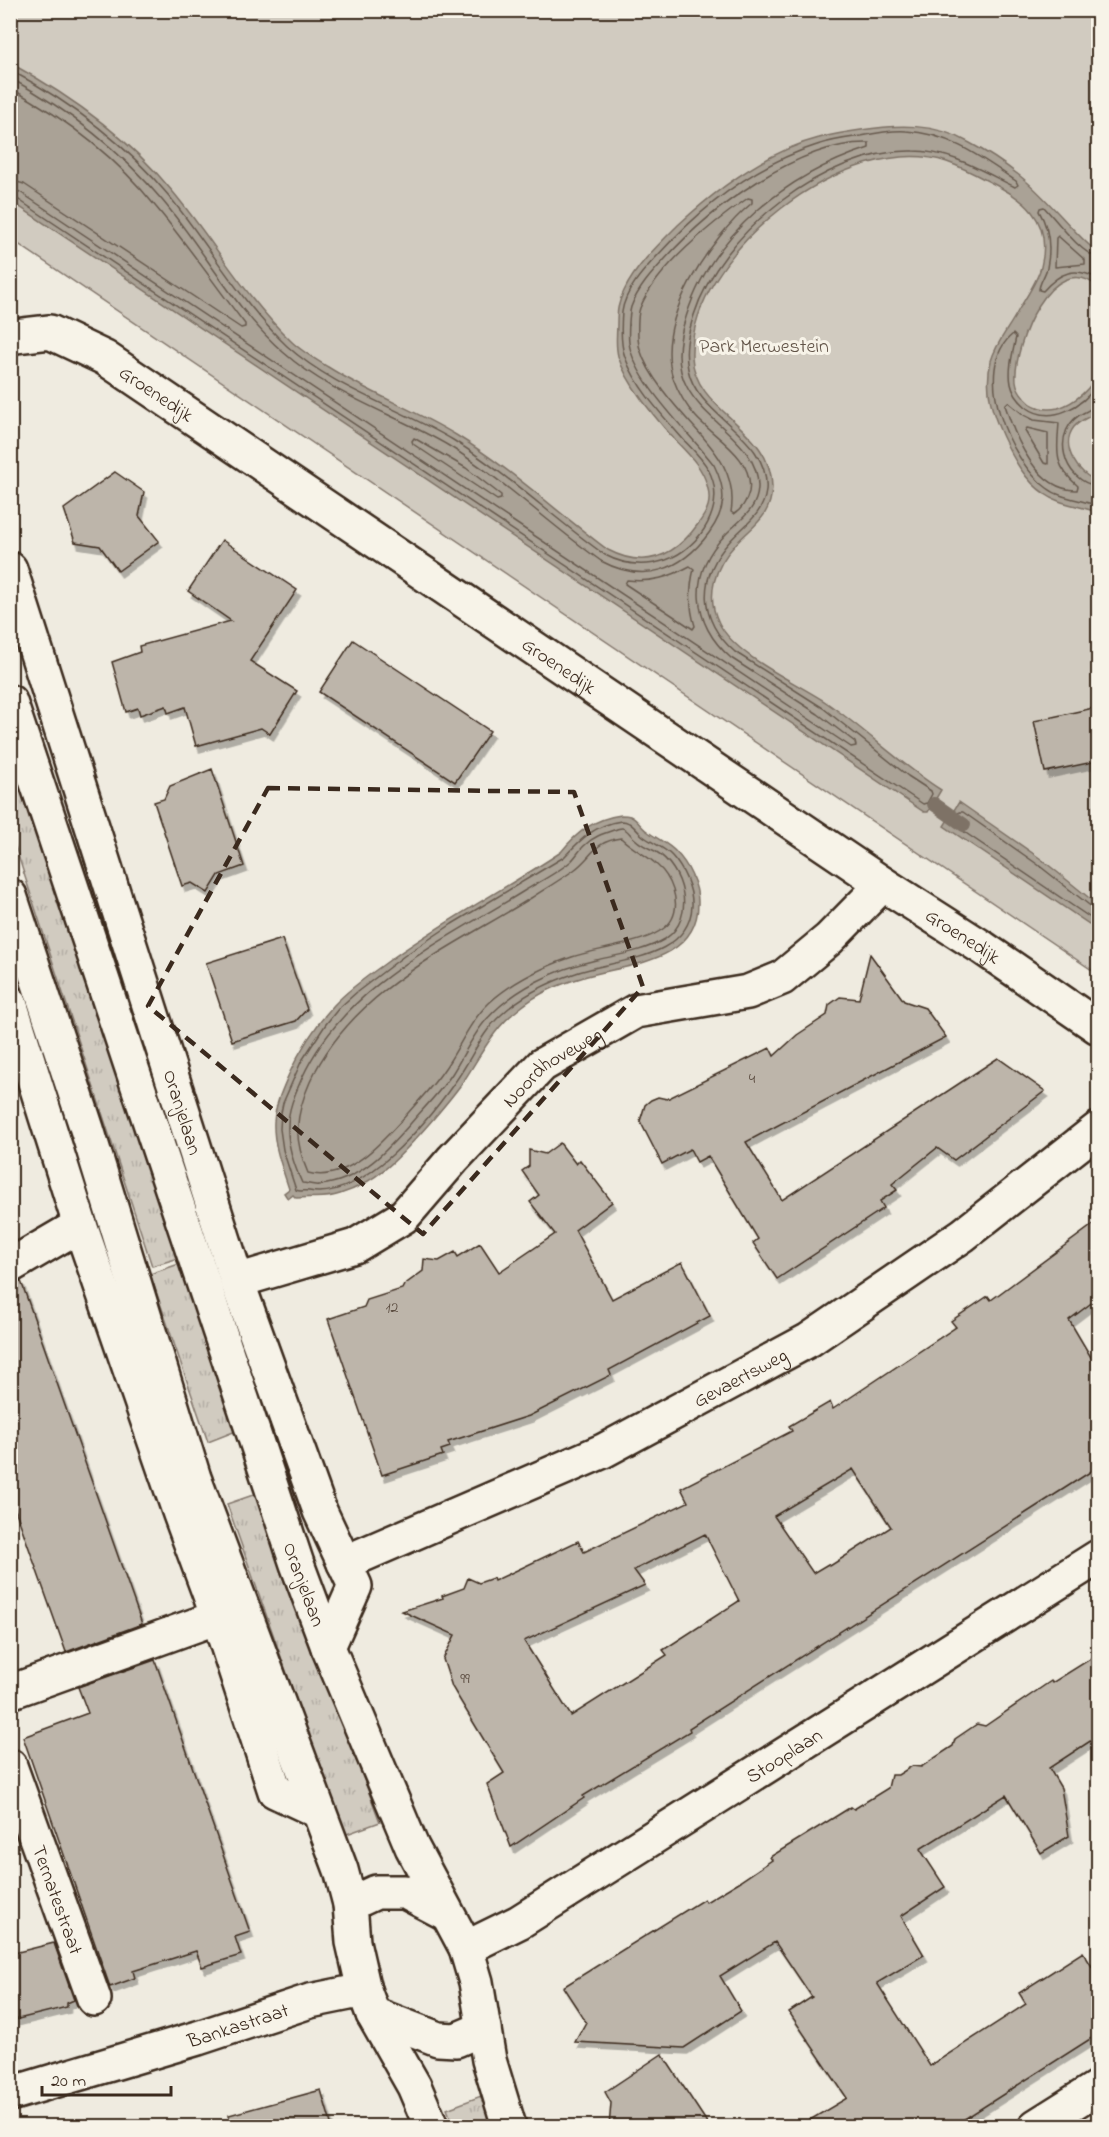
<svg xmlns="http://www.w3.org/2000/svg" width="1109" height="2137" viewBox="0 0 1109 2137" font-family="'Indie Flower',sans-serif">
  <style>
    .grass { fill: url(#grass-tufts); stroke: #867a6f; stroke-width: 1.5 }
    .park { fill: #d1cbc0; stroke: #867a6f; stroke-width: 1.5 }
    .water { fill: #aaa296; stroke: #7e7266; stroke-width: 1.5 }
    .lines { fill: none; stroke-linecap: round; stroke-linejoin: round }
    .shore { stroke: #675a4e; stroke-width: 1.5 }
    .stream { stroke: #7e7266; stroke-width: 14 }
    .building { fill: #bdb5aa; stroke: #3b2a1e; stroke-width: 1.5; fill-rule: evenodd; filter: url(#shadow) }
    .pedestrian-casing { stroke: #3b2a1e; stroke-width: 38 }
    .minor-casing { stroke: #3b2a1e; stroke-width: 38 }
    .secondary-casing { stroke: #3b2a1e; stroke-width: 38 }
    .pedestrian { stroke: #f7f3e8; stroke-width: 33 }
    .minor { stroke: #f7f3e8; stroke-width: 33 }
    .secondary { stroke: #f7f3e8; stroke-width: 33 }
    .marked { fill: none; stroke: #3b2a1e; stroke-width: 4.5; stroke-dasharray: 12 8; stroke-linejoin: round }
    .labels { text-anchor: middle; stroke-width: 6; stroke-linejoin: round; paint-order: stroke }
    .number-label { font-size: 16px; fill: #5c4d41 }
    .park-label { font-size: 20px; fill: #605246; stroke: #f7f3e8 }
    .street-label { font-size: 20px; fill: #3b2a1e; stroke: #f7f3e8 }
  </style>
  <defs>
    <pattern id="grass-tufts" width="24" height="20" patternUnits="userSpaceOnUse" patternTransform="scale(1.5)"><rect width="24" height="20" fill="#d1cbc0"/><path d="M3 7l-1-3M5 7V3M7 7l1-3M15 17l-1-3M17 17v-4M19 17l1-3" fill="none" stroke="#b4aea5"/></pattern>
    <filter id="shadow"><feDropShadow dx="3.5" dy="6" stdDeviation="0" flood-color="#0004"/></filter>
  </defs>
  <rect width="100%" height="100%" fill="#efebe0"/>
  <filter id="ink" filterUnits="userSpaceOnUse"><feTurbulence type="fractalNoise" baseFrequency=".0167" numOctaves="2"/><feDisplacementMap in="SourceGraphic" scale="12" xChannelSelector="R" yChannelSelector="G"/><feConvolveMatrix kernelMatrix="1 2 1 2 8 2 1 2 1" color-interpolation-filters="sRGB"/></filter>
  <g filter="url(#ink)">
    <!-- grass -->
    <path class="grass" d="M10,736L179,1258L152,1266L11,834Z
      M179,1264L236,1431L208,1442L150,1274Z
      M256,1494L380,1822L344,1835L227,1504Z
      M481,2096L484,2098L494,2126H454L447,2109Z"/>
    <!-- park -->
    <path class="park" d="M10,11H1098V974L11,239Z"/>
    <!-- water -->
    <path class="water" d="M10,63C71,96 129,138 173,192C213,240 245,297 291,341C301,351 315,359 328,367C369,393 415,410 456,435C510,468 557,512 608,550C646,570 675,556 698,524C708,511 712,501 707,485C702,466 687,453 674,439C655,417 627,385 618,356C615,344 617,335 617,323C617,311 618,303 624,291C636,266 658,245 678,225C716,190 768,151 819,138C833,134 847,132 861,130C898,124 935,123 968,142C985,151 1006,165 1020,176C1049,199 1070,230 1098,253V287C1052,247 1013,345 1016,381C1017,390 1024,398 1031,404C1039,409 1049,410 1058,408C1075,403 1092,388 1098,372V411C1091,417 1081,419 1074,427C1059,446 1078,475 1098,481V513C1081,505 1060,505 1045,494C1025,481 1013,458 1003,437C992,413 984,388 991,361C996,343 1009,328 1018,311C1026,297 1037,282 1041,267C1053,218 1024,199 986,180C973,173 961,167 947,162C849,129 688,254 692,357C695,413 772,427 772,487C771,518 753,525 735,545C715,566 705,596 719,623C736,657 796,682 827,703C866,730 900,764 941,790L928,812H924L11,201Z
      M959,802L1041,859L1098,905V930L944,826Z
      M621,815C624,815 627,815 630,816C637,819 641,827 647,831C657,839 668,843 676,852C688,864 698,885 698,901C700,964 624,964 581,978C560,984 537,994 520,1008C494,1027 482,1053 465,1079C454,1095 441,1110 428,1125C403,1153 378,1183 340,1194C323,1200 312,1196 296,1198L293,1195L288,1199L284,1193L289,1189C282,1167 273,1145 274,1122C275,1105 282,1090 289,1074C300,1050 315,1026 334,1005C348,990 366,977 383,965C440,923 502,891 561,852C578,831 594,819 621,815Z"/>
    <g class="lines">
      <!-- shore -->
      <path class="shore" d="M10,70C70,102 126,144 169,196C209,245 241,303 287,346C333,388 400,408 453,440C507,473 553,518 605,555C624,565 645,567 666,560C701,547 728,505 708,469C702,458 691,448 682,438C661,414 636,387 625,357C620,344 621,325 622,312C625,290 644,270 658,255C701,208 756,164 817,145C831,140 847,138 861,136C876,133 892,130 906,131C949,133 982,158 1016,181L1018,185L1015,187C982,171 951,151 913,151C826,149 720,233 694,315C688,333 684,350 688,369C697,418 771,435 766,491C763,515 745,524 730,541C697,577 698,620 735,652L823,708L908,776L931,791L932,794L927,803L923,804L16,198L10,197
        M10,78C67,109 120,150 162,200C203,248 235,310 283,352C331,395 395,414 449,446C503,479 549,524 601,561C644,584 681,571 709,533C726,510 727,491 714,465C690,433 635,383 629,343C628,335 629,314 631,307C638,288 652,273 665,259C710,209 799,141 869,143V148C788,174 712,233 686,317C678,340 675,365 687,387C705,423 760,443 758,488C757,511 739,520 725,535C688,573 691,623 731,658L818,714L855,742L856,746L851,747L20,192L10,189
        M10,88C65,118 117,158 156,207C187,244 215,285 245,324V327L241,328L24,184L10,180
        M748,198L752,199V203C710,238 654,320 673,378C678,392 686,406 696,417C715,438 755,458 749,492C747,501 741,510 734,514L731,512C737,476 717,452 694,427C675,406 648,376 640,349C637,341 637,316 640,308C657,267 712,223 748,198Z
        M1058,236L1085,260V264L1055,267L1056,238Z
        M1098,257C1082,255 1056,220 1044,207L1040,208L1039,211C1049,228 1051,248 1047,268C1045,276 1039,283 1039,290L1043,291C1060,272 1075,266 1098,279
        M1098,384C1083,406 1051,426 1026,407C1019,401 1013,394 1011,384C1008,369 1013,352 1016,337L1013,334C970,369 1010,462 1047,488C1061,499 1082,499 1098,506
        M1008,402L1024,415L1034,420L1059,423C1057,452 1053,465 1078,486L1077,490C1037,491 1015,438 1005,405Z
        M1098,406C1093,407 1091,409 1085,412C1048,429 1063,483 1098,486
        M1027,428L1048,433V464L1044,463L1025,431Z
        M414,438L466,468L501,495V499L497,500L413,444L412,441Z
        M690,566L694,569C689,589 689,607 695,626L693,629L625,584L627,580C651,583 670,577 690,566Z
        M621,821C625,821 626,821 629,823C634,826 638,832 643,836C652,843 664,847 672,856C683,868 693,889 692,906C689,960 615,959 576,973C549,982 522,995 501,1015C481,1033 471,1060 455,1082C427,1122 363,1201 309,1191C304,1190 301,1192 296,1190L283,1150L280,1129L281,1113L283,1103L301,1062L326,1024L339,1008L357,992L404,956L452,924L564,857C582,838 595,825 621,821Z
        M617,829C621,828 622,827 626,830C629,832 632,837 635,839C641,845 648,848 655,851C684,868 697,918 665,939C645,951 618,955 596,960C556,969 513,989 486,1020C472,1036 463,1057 452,1074C442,1089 429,1103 417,1116C392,1145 362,1182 319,1185C314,1186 307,1183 302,1183C294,1165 287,1145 288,1126C288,1109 295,1094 302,1078C344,986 442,942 524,891C539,882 557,873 570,862C576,857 579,850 585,845C594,836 605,833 617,829Z
        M621,838C632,849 647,855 657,865C671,877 681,902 672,919C660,943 597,948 572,957C543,967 512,982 489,1003C469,1022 459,1049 443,1071C433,1086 420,1099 408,1113C385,1139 347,1184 308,1173C293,1138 295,1116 310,1082C352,990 451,948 531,898C545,889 560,880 574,870C593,856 593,842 621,838Z
        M1098,909L1093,908L1037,864L963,812H959L953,821L954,825L1098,923"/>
      <!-- stream -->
      <path class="stream" d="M934,804L964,825"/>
    </g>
    <!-- building -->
    <path class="building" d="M115,472L144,492L139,516L159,541L118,571L100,546L75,542L64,509Z
      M222,540L297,590L250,661L297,691L270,734L261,728L196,746L185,707L168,713L166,706L140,715L138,708L126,712L112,662L140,652L139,646L231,621L188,591Z
      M353,640L490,731L455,782L319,692Z
      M1098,707V761L1045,772L1034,721Z
      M212,769L244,866L219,875L208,893L192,883L182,886L154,802L164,799L170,786Z
      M282,939L307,1009L296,1021L232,1041L206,963Z
      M870,954L904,1001L925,1008L946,1037L746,1142L782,1200L998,1058L1045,1091L954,1160L937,1148L892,1184L897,1190L880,1201L884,1208L777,1279L753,1243L758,1239L708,1156L697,1162L690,1149L662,1164L640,1121L645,1105L651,1100L658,1097L667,1099L770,1048L774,1056L797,1035L827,1015L829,1005L840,997L859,999Z
      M560,1143L576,1164L580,1160L612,1202L575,1230L612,1299L682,1262L710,1316L609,1370L611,1375L529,1416L448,1442L450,1447L441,1450L443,1455L382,1475L328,1319L364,1307L367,1300L402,1289L404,1285L423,1271L424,1259L439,1261L455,1252L458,1257L480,1243L499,1272L555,1234L530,1202L539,1195L522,1171L529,1166V1150L545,1154Z
      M1098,1221V1298L1069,1320L1098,1369V1467L689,1728L690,1731L583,1796L584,1798L511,1847L487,1784L504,1773L452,1687L443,1659L455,1635L402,1611L443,1598L442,1596L464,1588L468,1578L479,1583L493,1578L494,1581L578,1541L584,1552L688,1502L681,1488L792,1431L789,1426L830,1402L833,1409L956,1327L951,1321L988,1296L991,1300ZM853,1469L891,1527L830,1566L828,1564L813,1573L774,1516ZM705,1534L739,1601L663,1650L667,1655L571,1716L524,1641L645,1585L634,1570Z
      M21,1281L142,1624L66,1652L10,1495V1285Z
      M1098,1654V1736L1049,1768L1061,1788L1069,1836L1041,1853L1006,1795L920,1849L945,1887L901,1916L924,1955L877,1983L930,2066L1026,2004L1019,1993L1083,1952L1098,1976V2034L952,2127H798L847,2098L789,2012L812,1997L775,1942L720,1976L741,2011L684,2048L575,2042L586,2022L563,1987L704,1899L706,1902L739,1882L772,1860L770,1857L851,1807L854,1809L888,1788L891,1775H898L912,1766L921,1767L953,1746L955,1739L977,1724L985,1726L1051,1681L1052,1683Z
      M155,1660L250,1932L235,1937L241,1955L202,1967L196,1951L133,1971L135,1978L110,1987L23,1737L88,1713L78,1687Z
      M54,1943L74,2000L67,2003V2007L10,2021V1954Z
      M662,2054L710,2127H609L611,2103L605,2092Z
      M321,2090L332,2127H230L229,2115Z"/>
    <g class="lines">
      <defs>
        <path id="pedestrian" d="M10,1266L80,1225
          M10,1692L218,1617"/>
        <g id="minor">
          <path id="s1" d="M10,338L15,336L50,332L105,358L883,884L983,948L1098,1027"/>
          <path id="s2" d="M10,569L237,1281L320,1511L355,1586L328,1647"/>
          <path d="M10,1003L80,1225L180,1514L218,1617L275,1791L318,1811"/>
          <path id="s3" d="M237,1281L355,1246L403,1217L453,1159L542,1065L636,1011L748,992L782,978L829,939L883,884"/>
          <path id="s4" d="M344,1563L603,1451L809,1340L963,1235L1098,1129"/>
          <path id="s5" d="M10,1766L94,1999"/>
          <path id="s6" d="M466,1948L519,1922L1098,1557"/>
          <path id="s7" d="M10,2094L198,2038L310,2001L364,1990"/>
          <path d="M1036,2126L1098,2087"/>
        </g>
        <g id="secondary">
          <path id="s8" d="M10,702L297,1564L328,1647L412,1847L466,1948L476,1982L489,2060L509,2126"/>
          <path d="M10,896L87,1129L194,1478L341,1870L350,1904L353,1942L364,1990L373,2014L414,2086L431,2126"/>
          <path d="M350,1904L376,1892H405L447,1914"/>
          <path d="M373,2014L438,2039L456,2040L484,2028"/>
        </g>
      </defs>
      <!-- pedestrian casing -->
      <use href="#pedestrian" class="pedestrian-casing"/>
      <!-- minor casing -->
      <use href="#minor" class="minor-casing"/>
      <!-- secondary casing -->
      <use href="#secondary" class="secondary-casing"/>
      <!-- pedestrian -->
      <use href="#pedestrian" class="pedestrian"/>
      <!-- minor -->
      <use href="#minor" class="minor"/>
      <!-- secondary -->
      <use href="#secondary" class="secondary"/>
    </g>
  </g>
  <!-- marked area -->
  <path class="marked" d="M268,788L574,792L643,987L423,1234L148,1006Z"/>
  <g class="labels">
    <!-- number labels -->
    <g class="number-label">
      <text x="752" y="1083">4</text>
      <text x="392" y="1312">12</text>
      <text x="465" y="1683">99</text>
    </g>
    <!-- park labels -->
    <g class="park-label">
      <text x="764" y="352">Park Merwestein</text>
    </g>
    <!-- street labels -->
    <g class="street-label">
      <text dy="7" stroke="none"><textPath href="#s1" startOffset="164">Groenedijk</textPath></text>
      <text dy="7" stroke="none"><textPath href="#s1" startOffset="650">Groenedijk</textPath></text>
      <text dy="7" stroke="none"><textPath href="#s1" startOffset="1136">Groenedijk</textPath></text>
      <text dy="7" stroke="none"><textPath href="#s3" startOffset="392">Noordhoveweg</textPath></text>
      <text dy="7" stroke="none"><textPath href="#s2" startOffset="570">Oranjelaan</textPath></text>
      <text dy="7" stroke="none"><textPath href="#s4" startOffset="438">Gevaertsweg</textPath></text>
      <text dy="7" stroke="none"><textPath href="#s8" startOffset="930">Oranjelaan</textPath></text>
      <text dy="7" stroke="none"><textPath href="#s6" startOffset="372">Stooplaan</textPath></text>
      <text dy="7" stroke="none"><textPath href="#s5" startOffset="142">Ternatestraat</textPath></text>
      <text dy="7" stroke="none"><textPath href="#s7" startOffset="238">Bankastraat</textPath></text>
    </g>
  </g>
  <!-- margin -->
  <rect width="1109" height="2137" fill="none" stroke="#f7f3e8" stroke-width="36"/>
  <rect x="18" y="18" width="1073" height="2101" fill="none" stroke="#3b2a1e" stroke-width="2" filter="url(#ink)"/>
  <!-- scale -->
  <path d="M42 2086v9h129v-9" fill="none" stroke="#3b2a1e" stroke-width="3"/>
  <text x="51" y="2086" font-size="18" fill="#3b2a1e" stroke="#f7f3e8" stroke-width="4.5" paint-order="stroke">20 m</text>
</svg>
